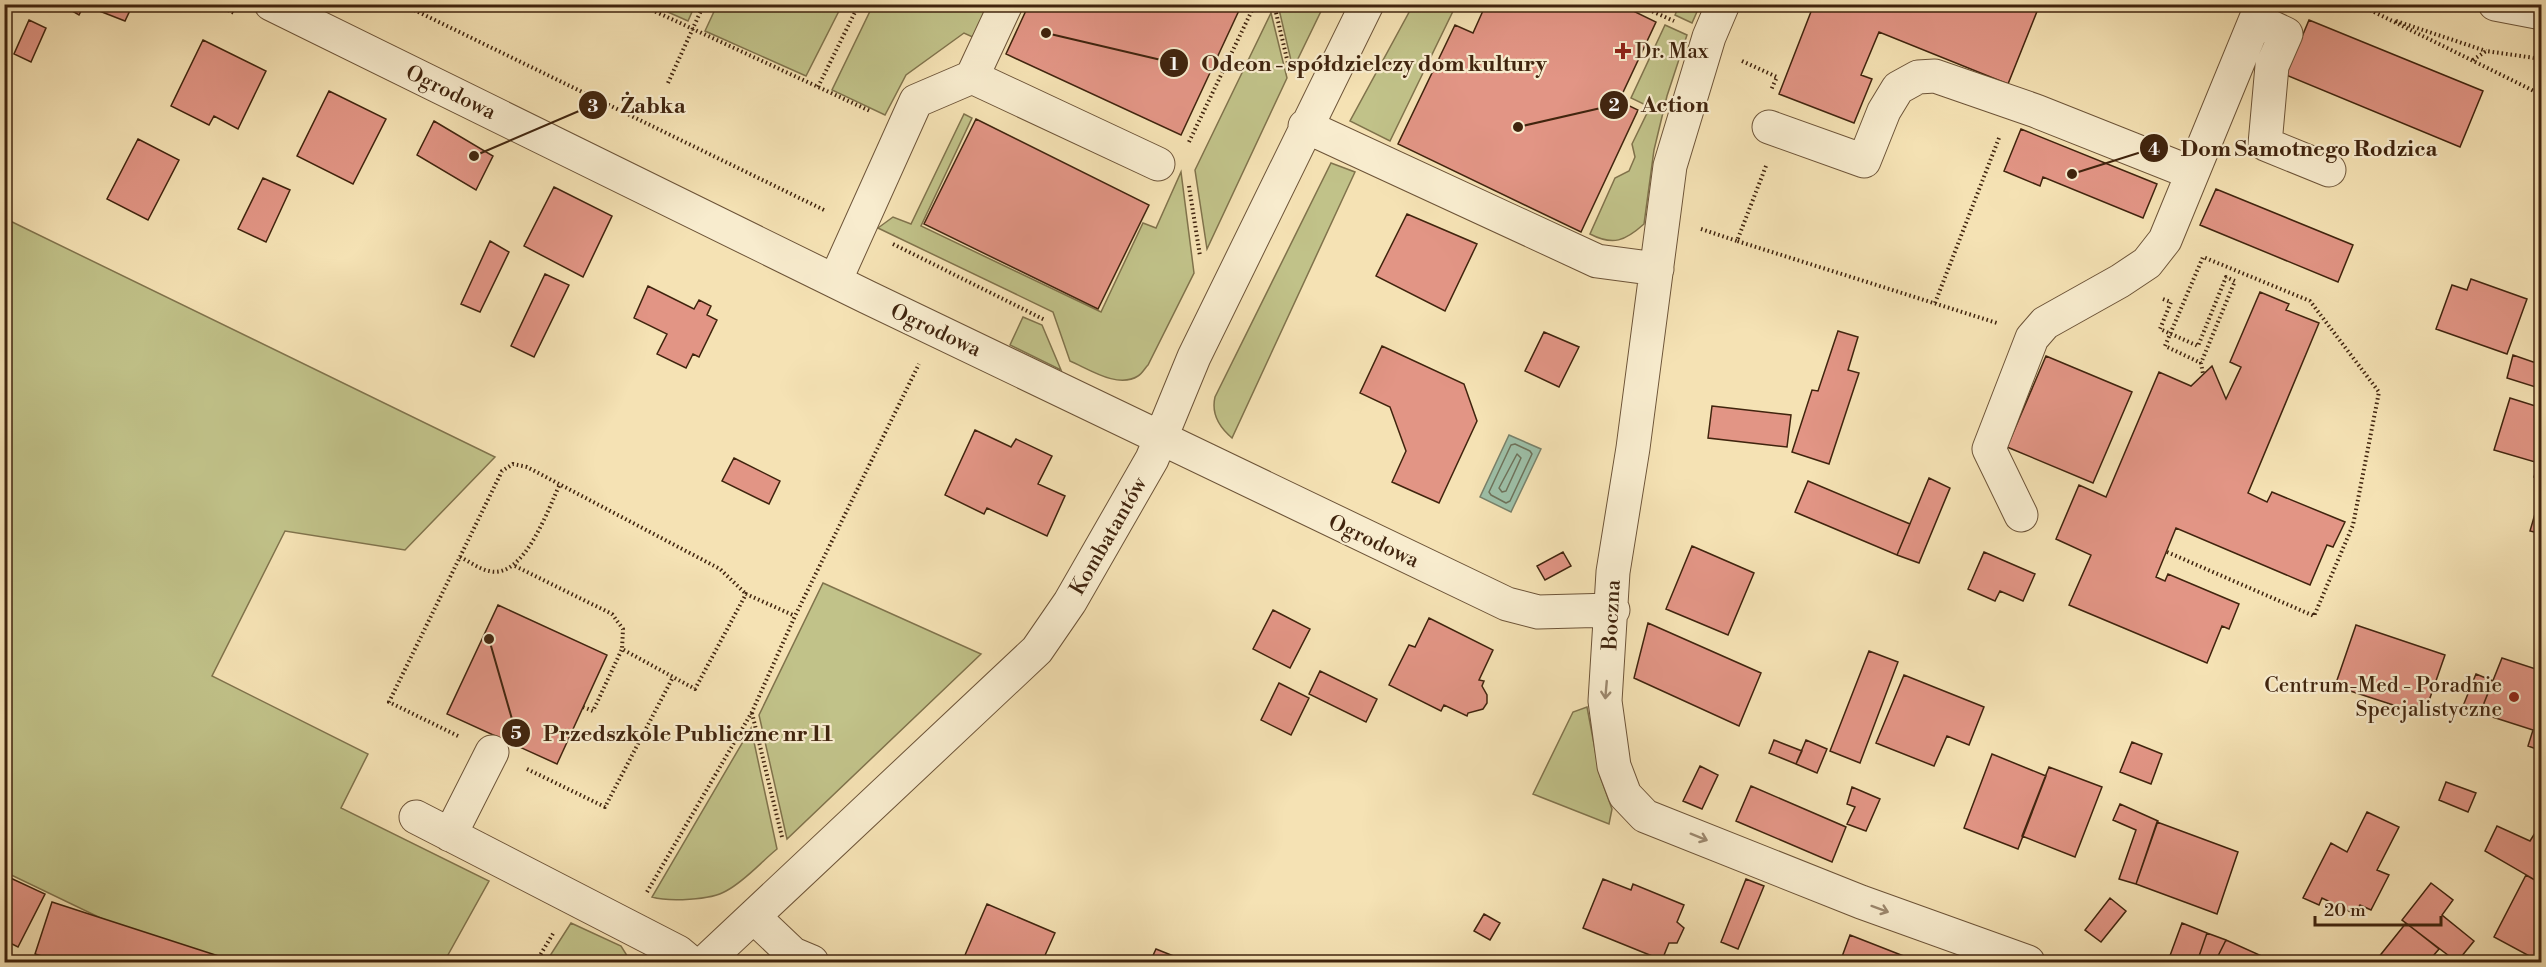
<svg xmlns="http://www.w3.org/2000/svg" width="2546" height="967" viewBox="0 0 2546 967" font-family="'Libre Bodoni',serif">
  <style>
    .green { fill: #c1c289; stroke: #80734c; stroke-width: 1.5 }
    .water { fill: #9dbfa7; stroke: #78816a; stroke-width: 1.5 }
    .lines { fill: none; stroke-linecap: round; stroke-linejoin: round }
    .shore { stroke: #6e725a; stroke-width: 1.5 }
    .building { fill: #e29585; stroke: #40240e; stroke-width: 1.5 }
    .minor-casing { stroke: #6d5438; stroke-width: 35 }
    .path { stroke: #40240e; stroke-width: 4; stroke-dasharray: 1.5 3; stroke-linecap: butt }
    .minor { stroke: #f8ecce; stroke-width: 33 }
    .oneway { stroke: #9c886e }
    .poi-dot { fill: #8f2418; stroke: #f8ecce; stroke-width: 2 }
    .labels { text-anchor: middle; stroke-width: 4.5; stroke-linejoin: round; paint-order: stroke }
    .poi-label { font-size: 21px; fill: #40240e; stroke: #f8ecce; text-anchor: start }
    .street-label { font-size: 21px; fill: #40240e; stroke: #f8ecce }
    .leader { fill: none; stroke: #40240e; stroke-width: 2 }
    .callout-dot { fill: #40240e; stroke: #f8ecce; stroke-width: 2 }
    .mark-label { font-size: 18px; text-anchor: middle; font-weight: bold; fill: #fff }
    .callout-label { font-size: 22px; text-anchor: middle; font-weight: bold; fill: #40240e; stroke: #f8ecce; stroke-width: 4.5; stroke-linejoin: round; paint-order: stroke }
  </style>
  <rect width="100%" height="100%" fill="#f5e2b4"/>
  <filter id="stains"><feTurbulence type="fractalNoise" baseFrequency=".00333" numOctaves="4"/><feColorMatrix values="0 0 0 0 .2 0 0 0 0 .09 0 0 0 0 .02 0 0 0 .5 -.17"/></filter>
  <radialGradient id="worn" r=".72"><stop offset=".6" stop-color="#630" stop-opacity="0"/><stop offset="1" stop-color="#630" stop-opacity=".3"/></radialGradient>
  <!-- green -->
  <path class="green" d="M652,5L695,4V5L688,21Z
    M717,5V4L842,5L806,76L705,31Z
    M873,5H1003L986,43L964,33L906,75L885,115L832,90Z
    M1278,5H1324L1293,69Z
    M1413,5H1456L1390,141L1350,121Z
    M1679,5H1700L1692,23L1675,15Z
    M1271,13L1287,78L1207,249L1195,170Z
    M1665,25L1687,35L1667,96L1654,150L1644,224C1625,241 1613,246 1590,234L1615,178L1629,171L1635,157L1632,144L1650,107L1631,98Z
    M964,114L972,118L921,226L1101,312L1143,223L1156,228L1181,172L1194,273L1148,365C1145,368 1142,374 1138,376C1118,389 1089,369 1070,361L1053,312L878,228L893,217L911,224Z
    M1331,163L1355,172L1232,438C1219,427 1211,414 1215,397Z
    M4,218L495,457L405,550L285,531L212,676L368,754L341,808L489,881L444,962H192L5,872Z
    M1023,317L1042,325L1061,370L1010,345Z
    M823,583L981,654L787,839L759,715Z
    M1587,707L1600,776L1612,809L1609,824L1533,794L1573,712Z
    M751,728L777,849C761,862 745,881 726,891C711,900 669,902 652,897Z
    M571,923L621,946L631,962H546Z"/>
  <!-- water -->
  <path class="water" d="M1509,435L1541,449L1511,512L1480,497Z"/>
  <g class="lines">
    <!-- shore -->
    <path class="shore" d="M1515,444L1530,451L1532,454L1510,501L1506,503L1491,495L1489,492L1511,445Z
      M1517,454L1521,458L1506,491L1502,492L1499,488Z"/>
  </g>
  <!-- building -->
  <path class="building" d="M60,4H133L125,21L84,5L79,15Z
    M1029,4H1242L1181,135L1006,54Z
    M1486,4H1619L1656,22L1619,101L1638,110L1581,232L1398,144L1455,25L1473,33Z
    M1814,4H2040L2008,84L1879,32L1861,75L1872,79L1854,123L1779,94Z
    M29,20L46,28L31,62L14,54Z
    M2309,20L2483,91L2460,147L2286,75Z
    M203,40L266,71L238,129L214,116L209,125L171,106Z
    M329,91L386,119L353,184L297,156Z
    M976,119L1149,205L1098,309L924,224Z
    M434,121L493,156L476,190L417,155Z
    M2021,129L2157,184L2143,218L2043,177L2040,186L2004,171Z
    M138,139L179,160L148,220L107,199Z
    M263,178L290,190L266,242L238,229Z
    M554,187L612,216L583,277L524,246Z
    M2216,189L2353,245L2338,282L2200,225Z
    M1407,214L1477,244L1445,311L1376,276Z
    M490,241L509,252L480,312L461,304Z
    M545,274L569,285L534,357L511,346Z
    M2471,279L2527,299L2507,354L2436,329L2452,285L2467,290Z
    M648,286L694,309L699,300L711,306L707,315L717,320L699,357L693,354L686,368L657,354L667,334L634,318Z
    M2260,292L2289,304L2286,310L2319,323L2248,493L2267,502L2272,492L2345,522L2333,547L2327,545L2310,585L2176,528L2156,577L2165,581L2168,574L2239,604L2229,629L2222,626L2207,663L2069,605L2091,555L2056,539L2079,485L2106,497L2159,372L2191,386L2212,366L2226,399L2241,367L2230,362Z
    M1838,331L1858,337L1848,370L1859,373L1829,464L1792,452L1812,390L1818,391Z
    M1544,332L1579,347L1559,387L1525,371Z
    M1382,346L1464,384L1477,421L1439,503L1392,482L1406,451L1390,407L1360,393Z
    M2513,355L2542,365V389L2507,378Z
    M2046,356L2132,392L2093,483L2007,447Z
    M2510,398L2542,408V464L2494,450Z
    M1712,406L1791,415L1787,447L1708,438Z
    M975,430L1011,447L1016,439L1052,456L1038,484L1065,496L1047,536L987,508L984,514L945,495Z
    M734,458L780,481L769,504L722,481Z
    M2538,464H2542V480L2534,477Z
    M1929,478L1950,488L1919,563L1897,555Z
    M1808,481L1910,524L1897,555L1795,512Z
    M2539,500L2542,501V534L2530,531Z
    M1692,546L1754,573L1728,635L1666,609Z
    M1563,552L1571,566L1545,580L1537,566Z
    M1984,552L2035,574L2023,601L2000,591L1995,601L1968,589Z
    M498,605L607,655L557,764L447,714Z
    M1273,610L1310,629L1290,668L1253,649Z
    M1429,618L1493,650L1479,680L1484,681L1482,686L1487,695V703L1483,709L1468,713L1467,716L1444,705L1441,711L1389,685L1409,645L1415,647Z
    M1648,623L1761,673L1739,726L1634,678Z
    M2356,625L2445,655L2424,715L2335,686Z
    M1869,651L1898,662L1860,763L1830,751Z
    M2502,658L2542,671V751L2528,746L2533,730L2480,713Z
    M1320,671L1377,699L1366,722L1309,694Z
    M2476,674L2493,681L2480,713L2463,706Z
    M1904,675L1984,707L1969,745L1947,736L1934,766L1876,743Z
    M1279,683L1309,698L1291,735L1261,720Z
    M1774,740L1802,751L1796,764L1769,753Z
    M1806,740L1827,749L1817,773L1796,764Z
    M2132,742L2162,754L2151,784L2120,772Z
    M1992,754L2046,776L2018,849L1964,828Z
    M1700,766L1718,775L1702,809L1683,801Z
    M2049,767L2102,787L2075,857L2022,836Z
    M2446,782L2476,793L2468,812L2439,800Z
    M1751,786L1846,827L1832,862L1736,821Z
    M1852,787L1880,799L1866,831L1847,824L1855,807L1847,804Z
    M2120,804L2158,821L2136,884L2119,879L2136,830L2113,820Z
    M2367,812L2399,827L2377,870L2389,875L2371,910L2360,905L2355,914L2322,898L2319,905L2303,898L2331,843L2347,852Z
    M2157,822L2238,852L2217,914L2136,884Z
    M2542,822V884L2485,851L2497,826L2530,841Z
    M4,875L45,894L18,947L4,940Z
    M2526,875L2542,884V949L2538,948L2533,958L2494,937Z
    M1603,879L1631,890L1633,884L1684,905L1677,922L1684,928L1677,943H1669L1662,960L1583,928Z
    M1746,879L1764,886L1738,949L1721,942Z
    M2431,883L2453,900L2442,915L2474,941L2457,962L2402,920Z
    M2110,898L2126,911L2101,942L2085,930Z
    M52,902L237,962H62L35,954Z
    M987,904L1055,933L1042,962H962Z
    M1484,914L1500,923L1490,940L1474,931Z
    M2182,923L2207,933L2197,962L2168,961Z
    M2406,923L2439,949L2428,962H2383L2378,958Z
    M2207,933L2226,940L2215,962H2197Z
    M1850,935L1919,962H1840Z
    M2226,940L2264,957L2261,962H2215Z
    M1156,949L1181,959L1180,962H1150Z"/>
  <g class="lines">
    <defs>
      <path id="minor" d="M271,4L867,297L1507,604L1538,612L1613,610
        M1723,4L1709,37L1670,166L1633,448L1613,572L1605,701L1614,766L1625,795L1645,816L1861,902L2028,962
        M2495,4L2542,13
        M2256,20L2286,34L2272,66L2265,144L2329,170
        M972,77L1158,164
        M1305,126L1597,261L1657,269
        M1769,127L1864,161L1884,111L1898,88L1918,77L1935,76L2036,111L2192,173
        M835,281L916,101L972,77L1006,4
        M2021,515L1989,449L2032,338L2045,323L2120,281L2147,263L2165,240L2262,4
        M416,817L678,952L690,962
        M450,835L492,752
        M754,917L793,954L812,962
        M705,962L1037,650L1070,602L1152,459L1194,357L1367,4"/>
    </defs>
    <!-- minor casing -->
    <use href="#minor" class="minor-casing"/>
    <!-- path -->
    <path class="path" d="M216,4L234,13
      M402,4L824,210
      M639,4L870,111
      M1274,4L1290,72
      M1636,4L1674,21
      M2358,4L2542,95
      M2396,21L2486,51
      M2473,60L2486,51L2542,59
      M1742,61L1777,77L1771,90
      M668,83L704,4
      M818,87L859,4
      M1189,142L1255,4
      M1766,166L1737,241L1997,323
      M1189,186L1200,256
      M1701,229L1737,241
      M893,244L1045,320
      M2163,299L2171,302L2160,329L2198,346L2226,277L2235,281L2201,363L2203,374
      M1935,303L1999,138
      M2167,552L2314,616L2353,525L2379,392L2310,301L2203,257L2165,346L2201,363
      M460,557C469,561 479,569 489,571C524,580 548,509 560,484
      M515,566L612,614L623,629L622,649
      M583,707L593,711L622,649L695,689L746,594L795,616
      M752,713L782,837
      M458,736L389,702L502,471L513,464L527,467L720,569L746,594
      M527,769L605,807L673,677
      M647,892L752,712L795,616L919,364
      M536,962L554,932"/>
    <!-- minor -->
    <use href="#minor" class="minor"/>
  </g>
  <!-- one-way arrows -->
  <defs><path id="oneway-shaft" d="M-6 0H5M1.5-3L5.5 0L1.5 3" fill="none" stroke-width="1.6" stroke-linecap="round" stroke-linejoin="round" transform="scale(1.5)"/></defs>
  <g class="oneway">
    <use href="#oneway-shaft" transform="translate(1606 690) rotate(95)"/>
    <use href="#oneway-shaft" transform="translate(1699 837) rotate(22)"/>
    <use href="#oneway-shaft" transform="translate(1880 909) rotate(20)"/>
  </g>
  <!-- markers -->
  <g class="poi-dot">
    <path d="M1620 42h6v6h6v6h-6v6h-6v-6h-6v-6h6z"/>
    <circle cx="2514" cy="697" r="6"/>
  </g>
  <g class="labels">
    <!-- poi labels -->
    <g class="poi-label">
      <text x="1635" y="58">Dr. Max</text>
      <text x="2502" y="692" text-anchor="end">Centrum-Med - Poradnie<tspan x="2502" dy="24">Specjalistyczne</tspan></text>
    </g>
    <!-- street labels -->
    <g class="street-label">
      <text transform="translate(451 92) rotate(26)" y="7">Ogrodowa</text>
      <text transform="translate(936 330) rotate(25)" y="7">Ogrodowa</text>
      <text transform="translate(1108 536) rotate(-60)" y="7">Kombatantów</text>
      <text transform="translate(1374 541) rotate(25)" y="7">Ogrodowa</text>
      <text transform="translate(1611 615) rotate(-87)" y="7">Boczna</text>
    </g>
  </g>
  <!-- callouts -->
  <path class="leader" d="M1046 33L1174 63M1518 127L1614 105M474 156L593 105M2072 174L2154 148M489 639L516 733"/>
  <g class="callout-dot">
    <circle cx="1046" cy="33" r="6"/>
    <circle cx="1518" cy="127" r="6"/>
    <circle cx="474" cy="156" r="6"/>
    <circle cx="2072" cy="174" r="6"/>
    <circle cx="489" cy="639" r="6"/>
    <circle cx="1174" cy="63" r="15"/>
    <circle cx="1614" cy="105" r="15"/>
    <circle cx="593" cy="105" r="15"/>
    <circle cx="2154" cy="148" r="15"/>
    <circle cx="516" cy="733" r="15"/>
  </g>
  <g class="mark-label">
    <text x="1174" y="70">1</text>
    <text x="1614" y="111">2</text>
    <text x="593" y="112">3</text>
    <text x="2154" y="155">4</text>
    <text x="516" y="739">5</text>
  </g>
  <g class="callout-label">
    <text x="1374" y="71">Odeon - spółdzielczy dom kultury</text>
    <text x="1675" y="112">Action</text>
    <text x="653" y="113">Żabka</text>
    <text x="2309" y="156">Dom Samotnego Rodzica</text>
    <text x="688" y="741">Przedszkole Publiczne nr 11</text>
  </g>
  <!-- margin -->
  <rect width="2546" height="967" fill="none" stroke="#f5e2b4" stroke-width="24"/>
  <rect x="6" y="6" width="2534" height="955" fill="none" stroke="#40240e" stroke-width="3"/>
  <rect x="12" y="12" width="2522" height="943" fill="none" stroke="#40240e" stroke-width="1.5"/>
  <!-- scale -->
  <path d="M2315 916v9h126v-9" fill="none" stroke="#40240e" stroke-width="3"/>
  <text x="2324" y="916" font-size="18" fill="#40240e" stroke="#f8ecce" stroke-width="4.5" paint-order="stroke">20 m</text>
  <rect width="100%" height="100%" filter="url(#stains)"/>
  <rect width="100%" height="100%" fill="url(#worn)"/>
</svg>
